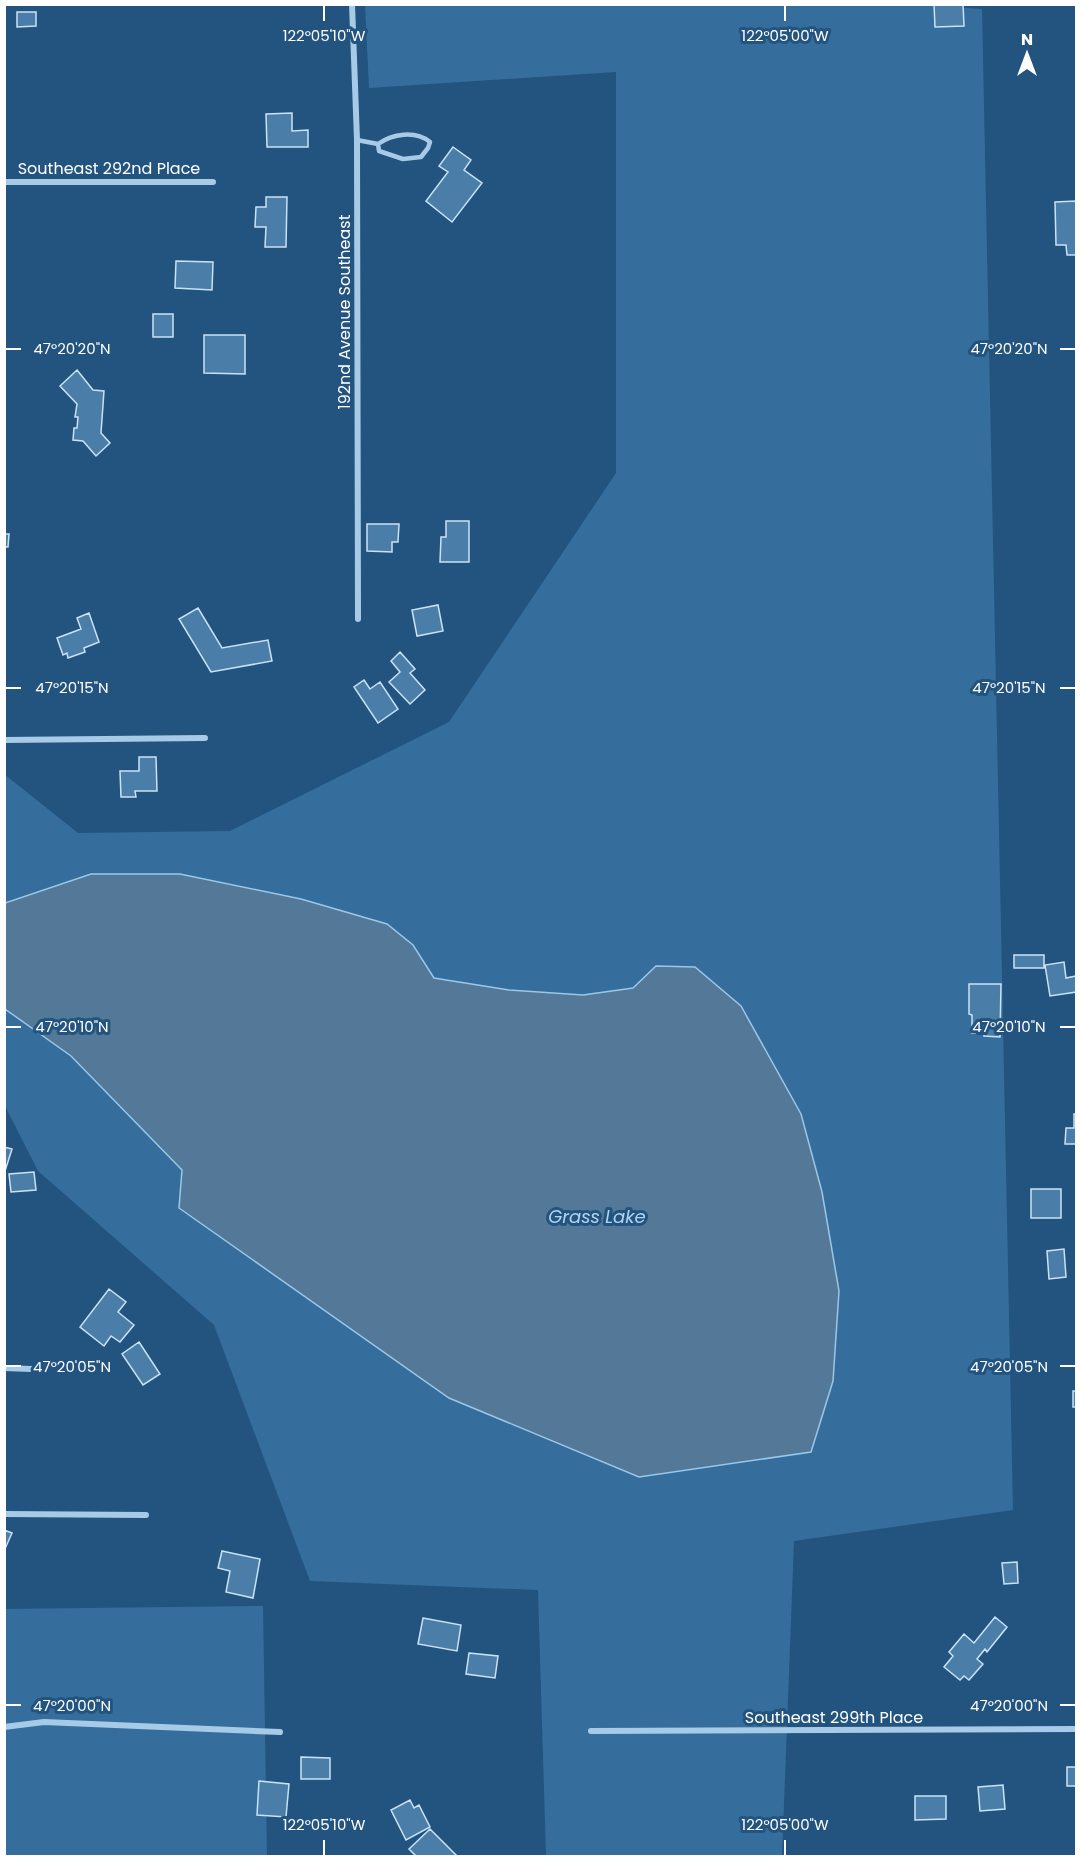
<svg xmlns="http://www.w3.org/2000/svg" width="1081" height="1861" viewBox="0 0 1081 1861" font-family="Poppins,sans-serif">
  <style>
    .green { fill: #356e9d }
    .water { fill: #547897; stroke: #9ac7e8; stroke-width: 1.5 }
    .building { fill: #4a7ea8; stroke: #cae2f5; stroke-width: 1.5 }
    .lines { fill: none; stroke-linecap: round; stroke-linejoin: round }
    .lane { stroke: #a7cae7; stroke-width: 4.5 }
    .street { stroke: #a7cae7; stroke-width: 6 }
    .ticks { fill: none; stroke: #fff; stroke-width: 2 }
    .labels { text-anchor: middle; stroke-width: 6; stroke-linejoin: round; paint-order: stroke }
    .street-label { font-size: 16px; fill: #fff; stroke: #22547f }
    .water-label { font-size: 18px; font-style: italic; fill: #b2d4ef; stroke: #22547f }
    .ticks-label { font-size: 15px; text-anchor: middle; fill: #fff; stroke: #22547f; stroke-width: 6; stroke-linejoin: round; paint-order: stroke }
  </style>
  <rect width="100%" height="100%" fill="#22547f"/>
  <!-- green -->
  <path class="green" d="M901,4L982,9L1013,1510L794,1541L782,1856H546L538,1590L310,1581L214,1325L38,1171L5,1106V1009L71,1056L182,1170L179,1208L449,1398L839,1291L822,1192L801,1114L656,967L633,988L583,995L509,990L434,978L413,946L387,924L301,899L180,874H91L5,903L4,774L78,833L230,831L449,722L616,473V72L369,88L365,5Z
    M263,1606L267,1856H5L4,1609Z"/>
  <!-- water -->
  <path class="water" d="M91,874H180L301,899L387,924L413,945L434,978L509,990L583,995L633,988L656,966L695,967L741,1006L801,1114L822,1192L839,1291L833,1381L811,1452L639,1477L449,1398L179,1208L182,1170L71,1056L5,1009V903Z"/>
  <!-- building -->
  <path class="building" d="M934,4H963L964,26L935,27Z
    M17,12H36V26L17,27Z
    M292,113V131L308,130V147H267L266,114Z
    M453,147L471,160L464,170L482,183L452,222L426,201L448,172L439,166Z
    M266,197H287L286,247H265L266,227H255L256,207H266Z
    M1076,201V255H1067L1066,245H1056L1055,202Z
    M176,261L213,262L212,290L175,288Z
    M153,314H173V337H153Z
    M204,335H245V374L204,373Z
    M77,370L93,390L104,391L101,433L110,443L96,456L83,441L73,440L74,428H77L78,417H75L77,404L60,386Z
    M446,521H469V562H440L441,537H446Z
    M367,524H399L398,542H392V552L367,551Z
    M4,534H9L8,547H4Z
    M438,605L443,631L417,636L412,610Z
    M198,608L222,648L268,640L272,661L211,672L179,619Z
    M89,613L99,642L84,648L85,652L68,658L67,653L63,655L57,638L81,629L77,618Z
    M400,652L415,669L410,673L425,690L410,704L389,682L400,672L391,661Z
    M364,680L370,689L380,682L398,709L378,723L354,687Z
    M139,757H156L157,791H135L136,797H121L120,771H139Z
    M1014,955H1044V968H1014Z
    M1064,962L1066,978L1076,976V992L1050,996L1045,965Z
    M969,984H1001L1000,1037L984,1036V1033H972V1015L969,1014Z
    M1074,1114H1076V1144H1065L1066,1128H1074Z
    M4,1147L12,1149L5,1171H4Z
    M34,1172L36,1190L11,1192L9,1174Z
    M1031,1189H1061V1218H1031Z
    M1064,1249L1066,1277L1049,1279L1047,1251Z
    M109,1289L126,1302L118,1312L134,1325L120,1342L111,1336L104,1346L80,1327Z
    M139,1342L160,1374L143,1385L122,1354Z
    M1073,1391H1076V1407H1073Z
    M4,1530L12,1533L4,1551Z
    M222,1551L260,1559L253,1598L226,1592L230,1571L218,1568Z
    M1017,1562L1018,1583L1004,1584L1002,1563Z
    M995,1617L1007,1627L987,1652L985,1649L977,1659L983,1664L969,1680L964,1676L960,1680L944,1667L953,1656L949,1652L964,1634L974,1643Z
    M423,1618L461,1625L457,1651L418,1644Z
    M469,1653L498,1656L495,1678L466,1674Z
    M301,1757L330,1758V1779H301Z
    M1067,1767H1076V1786H1067Z
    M259,1781L289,1784L286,1817L257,1815Z
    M1003,1785L1005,1809L980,1811L978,1787Z
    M915,1796H946V1819L915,1820Z
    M410,1800L414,1808L419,1805L430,1827L406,1840L391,1810Z
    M430,1829L457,1856H416L409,1849Z"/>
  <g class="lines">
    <!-- lane -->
    <path class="lane" d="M357,140L378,144C392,134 415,130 430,142L428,148L421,157L403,159L379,151L378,144"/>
    <!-- street -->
    <path class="street" d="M352,4L357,140L358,619
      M4,182H213
      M4,740L205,738
      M4,1368L31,1369
      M4,1514L146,1515
      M4,1727L44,1722L280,1732
      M591,1731L1076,1729"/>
  </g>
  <!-- ticks -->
  <path class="ticks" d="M324,6V21M785,6V21M6,349H21M1060,349H1075M6,688H21M1060,688H1075M6,1027H21M1060,1027H1075M6,1366H21M1060,1366H1075M6,1705H21M1060,1705H1075M324,1840V1855M785,1840V1855"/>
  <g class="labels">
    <!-- street labels -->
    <g class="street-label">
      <text x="109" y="174">Southeast 292nd Place</text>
      <text transform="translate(344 312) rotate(-90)" y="6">192nd Avenue Southeast</text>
      <text x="834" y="1723">Southeast 299th Place</text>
    </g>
    <!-- water labels -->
    <g class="water-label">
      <text x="597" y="1223">Grass Lake</text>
    </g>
  </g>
  <g class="ticks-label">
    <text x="324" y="41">122°05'10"W</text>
    <text x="785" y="41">122°05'00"W</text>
    <text x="72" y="354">47°20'20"N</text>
    <text x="1009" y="354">47°20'20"N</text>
    <text x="72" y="693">47°20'15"N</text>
    <text x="1009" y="693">47°20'15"N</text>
    <text x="72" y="1032">47°20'10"N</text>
    <text x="1009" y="1032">47°20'10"N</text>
    <text x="72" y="1372">47°20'05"N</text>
    <text x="1009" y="1372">47°20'05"N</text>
    <text x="72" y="1711">47°20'00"N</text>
    <text x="1009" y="1711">47°20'00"N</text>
    <text x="324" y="1830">122°05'10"W</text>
    <text x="785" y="1830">122°05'00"W</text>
  </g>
  <!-- border -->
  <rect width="1081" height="1861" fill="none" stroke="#ffffff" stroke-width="12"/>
  <!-- north arrow -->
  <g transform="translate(1027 54)" stroke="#22547f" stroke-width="4.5" paint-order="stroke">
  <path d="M0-4.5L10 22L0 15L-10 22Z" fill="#ffffff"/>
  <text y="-9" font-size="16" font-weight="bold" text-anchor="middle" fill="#ffffff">N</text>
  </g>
</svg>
